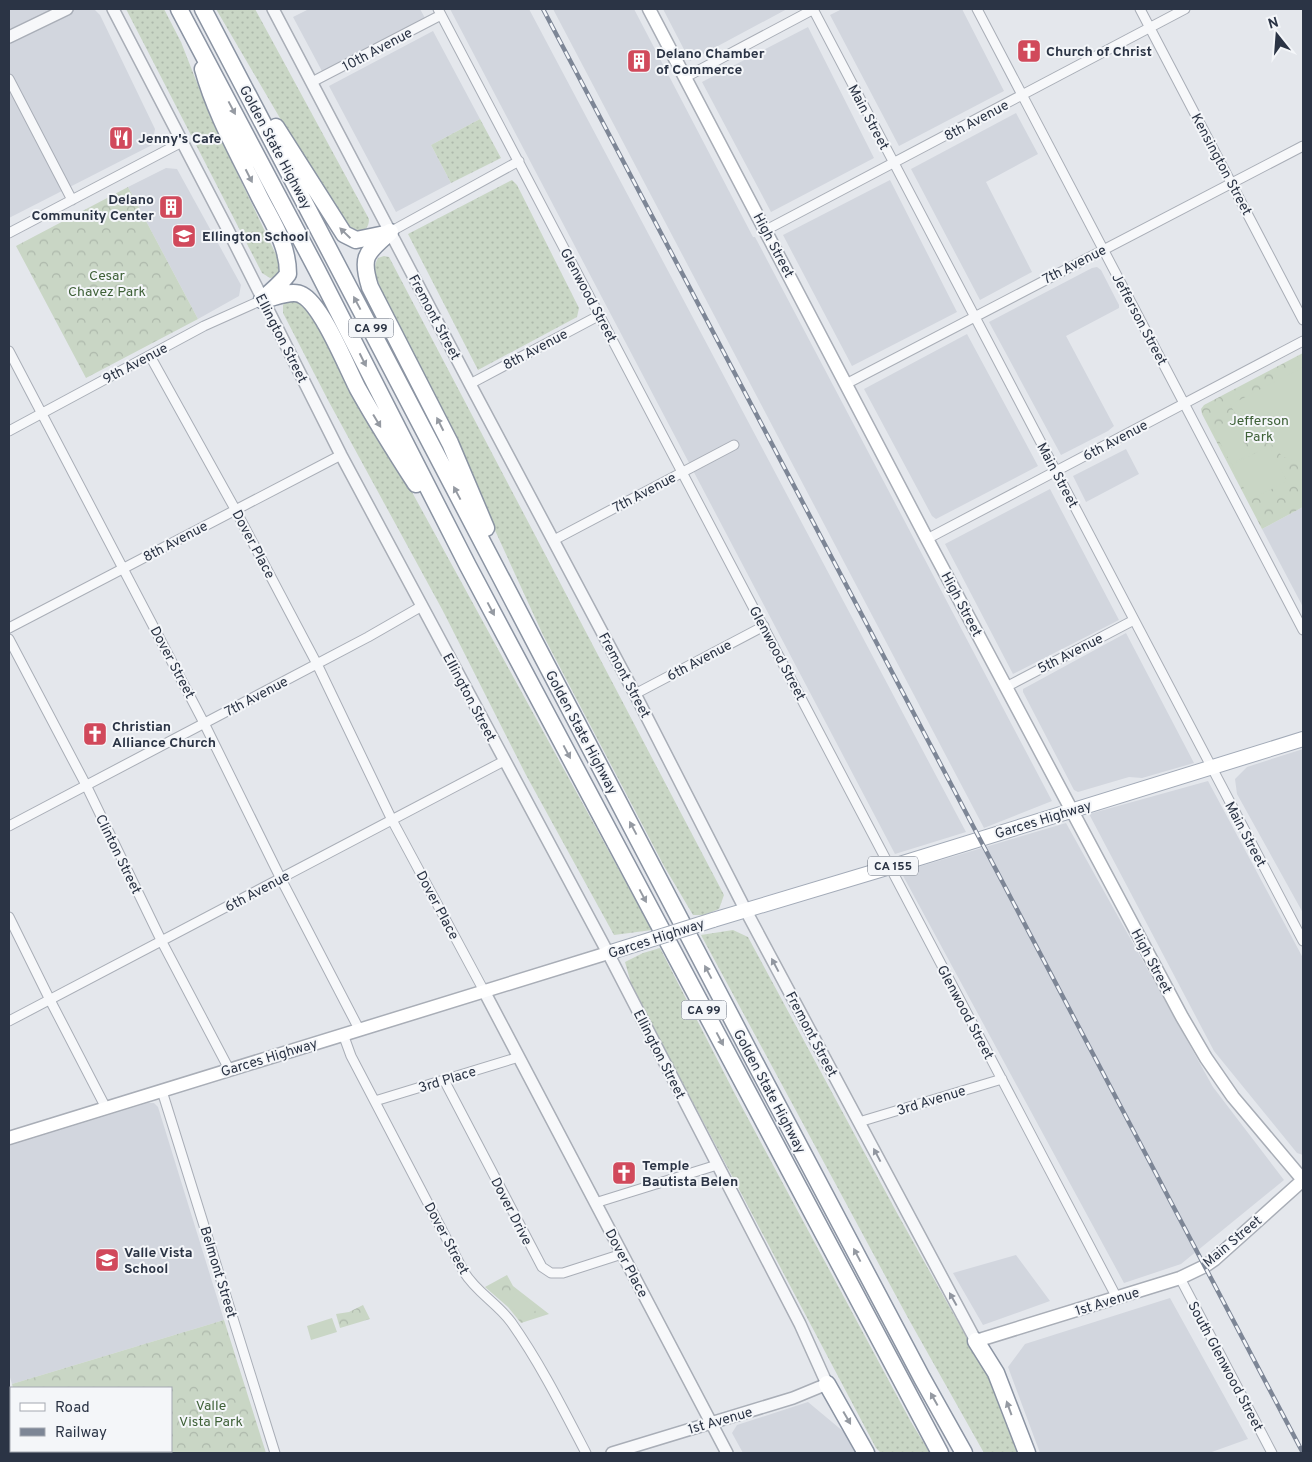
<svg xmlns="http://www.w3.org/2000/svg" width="1312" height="1462" viewBox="0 0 1312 1462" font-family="Overpass,sans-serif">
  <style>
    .built { fill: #d2d6de }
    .grass { fill: url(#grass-dots) }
    .forest { fill: url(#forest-crowns) }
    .pitch { fill: #c9d6c5 }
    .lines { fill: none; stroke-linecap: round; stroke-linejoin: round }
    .minor-casing { stroke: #a9aeb7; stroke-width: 11 }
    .tertiary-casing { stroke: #a9aeb7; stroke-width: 14 }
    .secondary-casing { stroke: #a9aeb7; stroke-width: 15 }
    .primary-casing { stroke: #a3abb8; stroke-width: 16 }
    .motorway-casing { stroke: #8b94a3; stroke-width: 19 }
    .minor { stroke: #f7f8fa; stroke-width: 9 }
    .tertiary { stroke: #f7f8fa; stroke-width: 11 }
    .secondary { stroke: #fff; stroke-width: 12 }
    .primary { stroke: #fff; stroke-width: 14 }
    .motorway { stroke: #fff; stroke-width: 16 }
    .rail-casing { stroke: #7d8696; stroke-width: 4.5 }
    .rail { stroke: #f4f6f9; stroke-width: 2.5; stroke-dasharray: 8; stroke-linecap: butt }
    .primary-bridge-casing { stroke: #a3abb8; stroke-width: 16; stroke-linecap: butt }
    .primary-bridge { stroke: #fff; stroke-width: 14 }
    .oneway { fill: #959aa2 }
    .oneway2 { fill: #9196a0 }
    .labels { text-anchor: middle; stroke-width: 4; stroke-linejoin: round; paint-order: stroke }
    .shield { fill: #f4f6f9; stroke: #676e7b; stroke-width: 1 }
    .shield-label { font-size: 12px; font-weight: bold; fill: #2b3445 }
    .street-label { font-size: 14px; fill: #2b3445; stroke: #f4f6f9 }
    .poi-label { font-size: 14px; font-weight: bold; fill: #2b3445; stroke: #f4f6f9; text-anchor: start }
    .park-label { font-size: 14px; fill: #3f6138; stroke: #f4f6f9 }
  </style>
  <defs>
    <pattern id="grass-dots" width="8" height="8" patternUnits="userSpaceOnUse" patternTransform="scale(1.25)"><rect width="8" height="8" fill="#c9d6c5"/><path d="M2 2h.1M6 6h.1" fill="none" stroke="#adb8ab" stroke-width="1.8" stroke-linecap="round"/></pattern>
    <pattern id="forest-crowns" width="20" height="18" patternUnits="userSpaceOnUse" patternTransform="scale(1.25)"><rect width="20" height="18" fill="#c9d6c5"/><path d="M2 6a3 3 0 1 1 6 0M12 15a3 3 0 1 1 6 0" fill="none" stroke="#adb8ab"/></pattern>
  </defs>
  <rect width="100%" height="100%" fill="#e4e7ec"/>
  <!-- built -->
  <path class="built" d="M9,9H87L88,10H95L100,15L155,129L152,145L9,218Z
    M309,9H420L425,18L323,73L293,17Z
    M450,9H529L966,832L895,854Z
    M553,9H634L753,237H755L1052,801L984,828Z
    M663,9H787L690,61Z
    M842,9H962L1004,91L899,146L830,15Z
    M808,27L874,158L771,212L702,82Z
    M433,31L480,119L431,145L451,183L396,212L329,86Z
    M1016,113L1038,154L986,182L1032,272L980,300L911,169Z
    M166,168L177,169L241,285L239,296L198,319L128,187Z
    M890,180L957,312L852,366L783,235Z
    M1097,267L1101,270L1119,305V308L1066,336L1114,426L1108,431L1061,455L989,322L1092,268Z
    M967,334L1038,466L936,519L932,516L864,389Z
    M1126,449L1139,474L1086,502L1073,476Z
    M1050,489L1119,620L1013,674L945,544Z
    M1303,507V607L1262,529Z
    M1126,633L1194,763L1142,778L1129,777L1078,792L1074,790L1023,692V689Z
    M1303,749V913L1237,794L1235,779L1247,767Z
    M1208,781L1303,958V1155L1297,1153L1214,1051L1089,814Z
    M1066,823L1213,1087L1284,1180L1181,1264L1124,1283L901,872Z
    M148,1103H154L158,1107L224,1320L12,1384L9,1374V1146Z
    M1016,1255L1050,1301L983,1325L953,1273Z
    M1170,1298L1248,1439L1209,1453H1040L1008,1367L1025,1344Z
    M808,1402L844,1432L855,1453H743L732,1433L737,1425Z"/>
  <!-- grass -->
  <path class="grass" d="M126,9H164L181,42L210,116L281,265V272L276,277L270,278L262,273Z
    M216,9H255L369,219C369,234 356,232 348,225L301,154Z
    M480,119L501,158L451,183L431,145Z
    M512,180L517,185L579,308L577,317L478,370L408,234Z
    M384,256L389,257L724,895L719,909L704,915H693L664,866L543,635L487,513L466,460L382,292C378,280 371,270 378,258Z
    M294,300L305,308L323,334L401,472L652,930L614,935L526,775L443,611L329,402L283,313V305L287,301Z
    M733,930L748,937L897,1213L991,1381L1019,1453H984L908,1318L701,935Z
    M660,948L736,1096L911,1422L930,1453H881L876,1448L632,987L625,962L643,953Z"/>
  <!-- forest -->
  <path class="forest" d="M128,187L198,319L86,378L16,246Z
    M1303,353V507L1262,529L1202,414L1201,409L1204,405Z
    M507,1275L513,1286L549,1314L521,1323L508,1307L485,1287Z
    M363,1305L370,1319L340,1328L336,1314L349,1312Z
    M224,1320L266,1453H98V1451H171V1388H13L12,1384Z"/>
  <!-- pitch -->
  <path class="pitch" d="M1303,367V463L1283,457L1271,444L1257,440L1251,436L1245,429L1230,405Z
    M1231,419L1250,454L1231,464L1213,429Z
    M1269,446L1287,481L1250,500L1232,465Z
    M518,1293L536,1310L525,1321L508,1303Z
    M332,1318L337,1332L311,1340L307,1326Z"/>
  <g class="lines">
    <defs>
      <path id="minor" d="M438,9L1117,1298
        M813,9L1303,941
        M977,9L1303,630
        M1140,9L1303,320
        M686,77L814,9
        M9,79L72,200
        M312,82L441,15
        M766,230L1185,9
        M390,232L519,161
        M9,233L182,142
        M9,351L204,723L281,879L359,1029
        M150,356L235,509L317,664L392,820L484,991
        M470,384L600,315
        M846,384L1303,146
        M9,431L204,326L262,300
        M927,539L1303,341
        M554,540L734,445
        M9,628L341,455
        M9,639L86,785L162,942L229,1069
        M1006,687L1134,620
        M635,694L764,626
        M9,826L368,637L422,606
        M9,917L50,1000L106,1108
        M9,1021L504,761
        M343,1034L351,1056L464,1272C476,1292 497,1303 511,1322C540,1363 563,1409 586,1453
        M444,1080L542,1267L551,1273H563L622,1254
        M162,1091L275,1453
        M375,1101L519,1057
        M859,1122L1002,1079
        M595,1203L717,1165
        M1180,1278L1272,1453
        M9,1399L11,1407
        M25,1451L26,1453"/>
      <path id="tertiary" d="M113,9L227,228L341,455L608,953L800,1324L827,1384L793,1398L612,1453
        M273,9L470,384L635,694L745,909L976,1341
        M9,37L67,9
        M484,991L727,1453"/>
      <path id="secondary" d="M649,9L927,539L1182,1017L1206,1058L1233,1097L1303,1180
        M9,1138L608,953
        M976,1341L1180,1278L1205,1266L1215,1259L1303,1180"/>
      <path id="primary" d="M713,920L890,867L1303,739
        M608,953L640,943"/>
      <path id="motorway" d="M179,9L317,270L468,566L940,1453
        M203,9L760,1072L922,1378L964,1453
        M203,69C215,113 239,155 259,196C272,222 288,244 288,274C281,284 271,291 262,300
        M276,127L344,234L356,240L385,234
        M390,232C367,253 360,255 370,287L450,443L486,528
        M262,300C274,298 292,289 302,295C322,305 347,368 358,389C376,421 396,453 416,484
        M976,1341L996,1373L1027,1453
        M827,1384L866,1453"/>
    </defs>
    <!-- minor casing -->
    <use href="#minor" class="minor-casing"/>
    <!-- tertiary casing -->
    <use href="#tertiary" class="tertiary-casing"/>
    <!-- secondary casing -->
    <use href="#secondary" class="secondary-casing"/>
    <!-- primary casing -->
    <use href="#primary" class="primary-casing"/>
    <!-- motorway casing -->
    <use href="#motorway" class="motorway-casing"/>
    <!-- minor -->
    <use href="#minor" class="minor"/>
    <!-- tertiary -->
    <use href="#tertiary" class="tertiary"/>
    <!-- secondary -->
    <use href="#secondary" class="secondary"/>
    <!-- primary -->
    <use href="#primary" class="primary"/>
    <!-- motorway -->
    <use href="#motorway" class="motorway"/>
    <defs>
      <path id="rail" d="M543,9L1303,1453"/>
    </defs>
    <!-- rail casing -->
    <use href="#rail" class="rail-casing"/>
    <!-- rail -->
    <use href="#rail" class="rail"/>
    <defs>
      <path id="primary-bridge" d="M640,943L713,920"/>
    </defs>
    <!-- primary-bridge casing -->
    <use href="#primary-bridge" class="primary-bridge-casing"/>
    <!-- primary-bridge -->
    <use href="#primary-bridge" class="primary-bridge"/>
  </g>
  <!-- one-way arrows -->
  <defs><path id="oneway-solid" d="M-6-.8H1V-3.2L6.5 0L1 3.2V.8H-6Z" transform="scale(1.25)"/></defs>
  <g class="oneway">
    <use href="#oneway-solid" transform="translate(232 108) rotate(62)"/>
    <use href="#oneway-solid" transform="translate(249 176) rotate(63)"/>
    <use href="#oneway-solid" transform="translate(345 233) rotate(-136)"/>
    <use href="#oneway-solid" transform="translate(357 303) rotate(-118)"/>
    <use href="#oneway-solid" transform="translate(363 360) rotate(63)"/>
    <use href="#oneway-solid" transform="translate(377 421) rotate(59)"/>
    <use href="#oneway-solid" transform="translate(440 424) rotate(-117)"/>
    <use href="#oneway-solid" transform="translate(457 493) rotate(-118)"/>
    <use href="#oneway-solid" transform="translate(491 609) rotate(62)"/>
    <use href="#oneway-solid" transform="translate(567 752) rotate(62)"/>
    <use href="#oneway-solid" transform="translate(633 828) rotate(-118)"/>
    <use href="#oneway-solid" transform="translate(643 896) rotate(62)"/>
    <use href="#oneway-solid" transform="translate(708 972) rotate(-118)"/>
    <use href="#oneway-solid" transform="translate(720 1039) rotate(62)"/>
    <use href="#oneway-solid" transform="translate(857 1255) rotate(-118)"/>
    <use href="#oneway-solid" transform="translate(934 1399) rotate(-119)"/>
    <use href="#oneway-solid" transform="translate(1009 1408) rotate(-110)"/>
    <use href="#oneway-solid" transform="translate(847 1418) rotate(60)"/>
  </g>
  <g class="oneway2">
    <use href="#oneway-solid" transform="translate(775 965) rotate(-118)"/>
    <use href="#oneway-solid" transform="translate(877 1155) rotate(-118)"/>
    <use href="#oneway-solid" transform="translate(953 1299) rotate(-119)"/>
  </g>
  <!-- icons -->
  <defs>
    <symbol id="church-square" viewBox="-11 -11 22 22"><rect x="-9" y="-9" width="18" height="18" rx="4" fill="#d1495b" stroke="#f4f6f9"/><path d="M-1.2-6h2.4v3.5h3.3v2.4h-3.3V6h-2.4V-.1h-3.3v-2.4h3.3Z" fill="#fff"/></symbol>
    <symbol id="building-square" viewBox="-11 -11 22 22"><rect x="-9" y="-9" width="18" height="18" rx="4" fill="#d1495b" stroke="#f4f6f9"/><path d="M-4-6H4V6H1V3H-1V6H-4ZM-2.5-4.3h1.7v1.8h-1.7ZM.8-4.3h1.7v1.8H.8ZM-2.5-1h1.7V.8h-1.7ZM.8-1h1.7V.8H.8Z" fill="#fff"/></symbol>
    <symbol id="restaurant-square" viewBox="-11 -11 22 22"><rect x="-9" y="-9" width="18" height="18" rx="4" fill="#d1495b" stroke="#f4f6f9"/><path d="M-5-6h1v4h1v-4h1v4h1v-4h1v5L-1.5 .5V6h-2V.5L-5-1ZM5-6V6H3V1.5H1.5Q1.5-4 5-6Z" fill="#fff"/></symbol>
    <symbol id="school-square" viewBox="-11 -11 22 22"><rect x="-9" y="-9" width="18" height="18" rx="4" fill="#d1495b" stroke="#f4f6f9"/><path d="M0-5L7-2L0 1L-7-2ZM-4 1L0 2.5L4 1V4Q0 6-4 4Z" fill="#fff"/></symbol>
  </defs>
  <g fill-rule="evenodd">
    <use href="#church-square" x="1015" y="37" width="28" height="28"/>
    <use href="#building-square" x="625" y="47" width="28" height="28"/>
    <use href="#restaurant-square" x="107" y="124" width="28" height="28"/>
    <use href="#building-square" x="157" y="193" width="28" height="28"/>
    <use href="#school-square" x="170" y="222" width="28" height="28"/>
    <use href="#church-square" x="81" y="720" width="28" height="28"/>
    <use href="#church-square" x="610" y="1159" width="28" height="28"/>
    <use href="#school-square" x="93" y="1246" width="28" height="28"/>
  </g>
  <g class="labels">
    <!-- shield labels -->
    <g class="shield">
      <rect x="348.5" y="318.5" width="45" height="19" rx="4"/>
      <rect x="868" y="856.5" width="50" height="19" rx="4"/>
      <rect x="681.5" y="1000.5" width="45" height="19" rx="4"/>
    </g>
    <g class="shield-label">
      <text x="371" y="332">CA 99</text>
      <text x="893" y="870">CA 155</text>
      <text x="704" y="1014">CA 99</text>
    </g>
    <!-- street labels -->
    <g class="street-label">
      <text transform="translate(377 49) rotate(-28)" y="5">10th Avenue</text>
      <text transform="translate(869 117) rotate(62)" y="5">Main Street</text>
      <text transform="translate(976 120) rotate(-28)" y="5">8th Avenue</text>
      <text transform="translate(276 147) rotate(62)" y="5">Golden State Highway</text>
      <text transform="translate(1222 164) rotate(62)" y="5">Kensington Street</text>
      <text transform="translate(774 245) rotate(62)" y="5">High Street</text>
      <text transform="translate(1074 264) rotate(-27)" y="5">7th Avenue</text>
      <text transform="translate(589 295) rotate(62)" y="5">Glenwood Street</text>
      <text transform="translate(435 317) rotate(62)" y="5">Fremont Street</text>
      <text transform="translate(1140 319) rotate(62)" y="5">Jefferson Street</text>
      <text transform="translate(282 338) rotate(63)" y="5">Ellington Street</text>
      <text transform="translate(535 349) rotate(-28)" y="5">8th Avenue</text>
      <text transform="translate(135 363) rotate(-28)" y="5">9th Avenue</text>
      <text transform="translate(1115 440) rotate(-28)" y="5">6th Avenue</text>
      <text transform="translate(1058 475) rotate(62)" y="5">Main Street</text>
      <text transform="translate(644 492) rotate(-28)" y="5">7th Avenue</text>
      <text transform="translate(175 541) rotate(-28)" y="5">8th Avenue</text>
      <text transform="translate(254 544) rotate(62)" y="5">Dover Place</text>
      <text transform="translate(962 604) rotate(62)" y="5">High Street</text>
      <text transform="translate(778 653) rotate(62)" y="5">Glenwood Street</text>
      <text transform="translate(1070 653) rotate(-27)" y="5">5th Avenue</text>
      <text transform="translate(699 660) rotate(-28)" y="5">6th Avenue</text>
      <text transform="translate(173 662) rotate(62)" y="5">Dover Street</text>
      <text transform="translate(625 675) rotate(62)" y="5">Fremont Street</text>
      <text transform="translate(256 696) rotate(-28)" y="5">7th Avenue</text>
      <text transform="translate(470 697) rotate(62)" y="5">Ellington Street</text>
      <text transform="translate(582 732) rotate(62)" y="5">Golden State Highway</text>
      <text transform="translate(1043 819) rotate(-17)" y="5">Garces Highway</text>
      <text transform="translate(1246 834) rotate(62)" y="5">Main Street</text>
      <text transform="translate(119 854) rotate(64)" y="5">Clinton Street</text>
      <text transform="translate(257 891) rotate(-28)" y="5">6th Avenue</text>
      <text transform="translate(438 905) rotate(62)" y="5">Dover Place</text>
      <text transform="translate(656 938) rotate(-18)" y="5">Garces Highway</text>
      <text transform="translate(1152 961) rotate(62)" y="5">High Street</text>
      <text transform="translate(966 1012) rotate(62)" y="5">Glenwood Street</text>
      <text transform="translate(812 1034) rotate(62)" y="5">Fremont Street</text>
      <text transform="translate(660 1054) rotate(63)" y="5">Ellington Street</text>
      <text transform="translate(269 1057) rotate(-17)" y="5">Garces Highway</text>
      <text transform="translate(447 1079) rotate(-17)" y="5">3rd Place</text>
      <text transform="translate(770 1091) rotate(62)" y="5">Golden State Highway</text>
      <text transform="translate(931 1100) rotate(-17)" y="5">3rd Avenue</text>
      <text transform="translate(512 1211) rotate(63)" y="5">Dover Drive</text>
      <text transform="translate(447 1238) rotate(62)" y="5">Dover Street</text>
      <text transform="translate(1232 1241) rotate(-40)" y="5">Main Street</text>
      <text transform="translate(627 1263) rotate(62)" y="5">Dover Place</text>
      <text transform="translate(219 1272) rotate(73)" y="5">Belmont Street</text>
      <text transform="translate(1107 1301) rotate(-17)" y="5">1st Avenue</text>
      <text transform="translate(1226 1366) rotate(62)" y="5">South Glenwood Street</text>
      <text transform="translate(720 1420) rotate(-16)" y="5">1st Avenue</text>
    </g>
    <!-- poi labels -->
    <g class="poi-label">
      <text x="1046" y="56">Church of Christ</text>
      <text x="656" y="58">Delano Chamber<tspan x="656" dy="16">of Commerce</tspan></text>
      <text x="138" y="143">Jenny's Cafe</text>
      <text x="154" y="204" text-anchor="end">Delano<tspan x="154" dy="16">Community Center</tspan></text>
      <text x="202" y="241">Ellington School</text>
      <text x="112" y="731">Christian<tspan x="112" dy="16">Alliance Church</tspan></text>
      <text x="642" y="1170">Temple<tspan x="642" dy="16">Bautista Belen</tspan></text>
      <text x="124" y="1257">Valle Vista<tspan x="124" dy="16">School</tspan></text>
    </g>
    <!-- park labels -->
    <g class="park-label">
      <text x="107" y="280">Cesar<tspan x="107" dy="16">Chavez Park</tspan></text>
      <text x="1259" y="425">Jefferson<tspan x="1259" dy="16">Park</tspan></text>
      <text x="211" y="1410">Valle<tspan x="211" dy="16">Vista Park</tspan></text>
    </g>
  </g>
  <!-- border -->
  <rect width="1312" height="1462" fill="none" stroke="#2b3445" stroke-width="20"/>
  <!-- legend -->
  <rect x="10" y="1387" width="162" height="65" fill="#f4f6f9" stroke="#a4a8b1"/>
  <rect x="20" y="1403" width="25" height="8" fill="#ffffff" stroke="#a4a8b1"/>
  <text x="55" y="1412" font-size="15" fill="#2b3445">Road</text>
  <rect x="20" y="1428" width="25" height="8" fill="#7d8696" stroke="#a4a8b1"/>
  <text x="55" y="1437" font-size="15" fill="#2b3445">Railway</text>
  <!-- north arrow -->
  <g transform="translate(1277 35) rotate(343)" stroke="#f4f6f9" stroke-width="4" paint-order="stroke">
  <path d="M0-4L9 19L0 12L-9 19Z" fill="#2b3445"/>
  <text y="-8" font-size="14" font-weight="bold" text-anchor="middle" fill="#2b3445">N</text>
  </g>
</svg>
